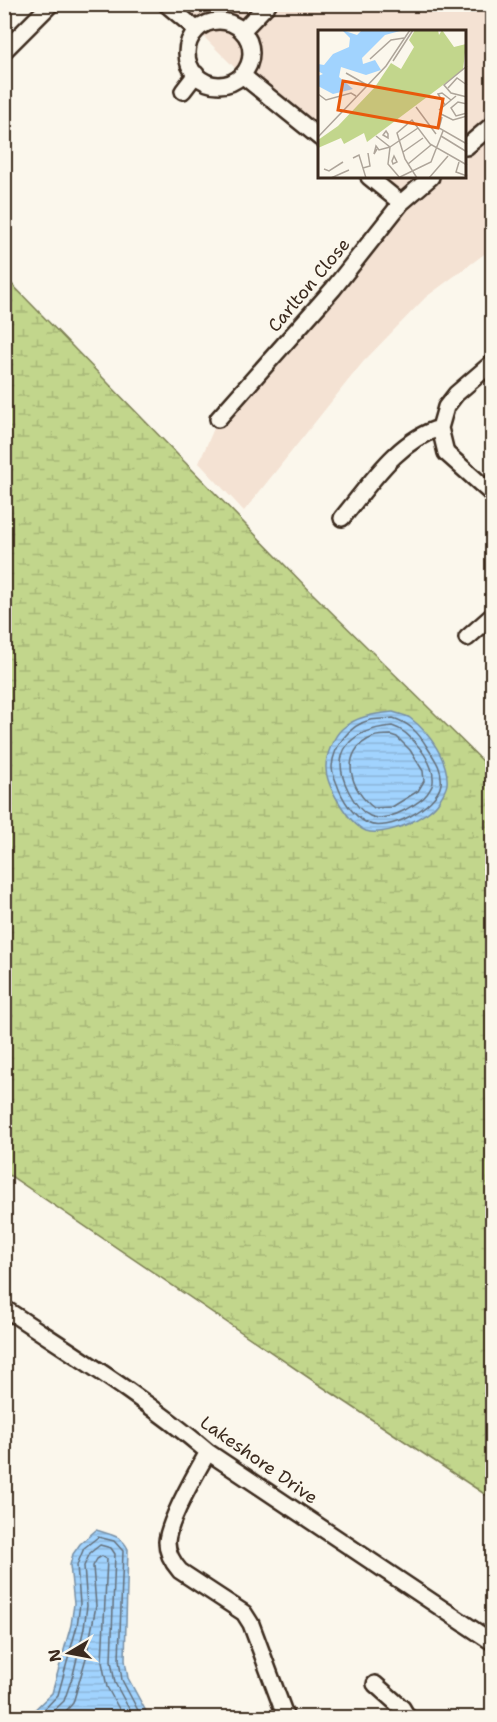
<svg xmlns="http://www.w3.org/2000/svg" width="497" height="1722" viewBox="0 0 497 1722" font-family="'Shantell Sans',sans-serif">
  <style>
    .built { fill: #f4e2d3 }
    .wetland { fill: url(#wetland-marsh); stroke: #7e8055; stroke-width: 1.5 }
    .water { fill: url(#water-rules); stroke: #788fa4; stroke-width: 1.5 }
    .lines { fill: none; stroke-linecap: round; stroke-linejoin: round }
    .shore { stroke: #646e78; stroke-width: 1.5 }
    .minor-casing { stroke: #3b2a1e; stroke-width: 20 }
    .minor { stroke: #fbf7ec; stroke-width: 15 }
    .labels { text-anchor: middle; stroke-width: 4.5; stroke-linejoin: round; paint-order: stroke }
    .street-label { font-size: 18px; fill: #3b2a1e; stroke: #fbf7ec }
    .inset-road { fill: none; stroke: #aea59a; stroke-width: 1.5 }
    .view { fill: #e8590c; fill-opacity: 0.15; stroke: #e8590c; stroke-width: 3 }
    .inset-edge { fill: none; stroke: #3b2a1e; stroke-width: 3 }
  </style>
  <defs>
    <pattern id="wetland-marsh" width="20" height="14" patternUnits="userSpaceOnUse" patternTransform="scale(1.5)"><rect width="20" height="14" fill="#c2d68c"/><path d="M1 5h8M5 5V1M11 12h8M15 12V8" fill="none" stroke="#a8b878"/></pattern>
    <pattern id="water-rules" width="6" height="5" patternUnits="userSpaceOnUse" patternTransform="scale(1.5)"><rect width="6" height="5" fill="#a1d3fe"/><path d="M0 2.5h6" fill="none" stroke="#8cb5d9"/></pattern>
  </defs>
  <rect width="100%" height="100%" fill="#fbf7ec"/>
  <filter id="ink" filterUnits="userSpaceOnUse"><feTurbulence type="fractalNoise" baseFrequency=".0167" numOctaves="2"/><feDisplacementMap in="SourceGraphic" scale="12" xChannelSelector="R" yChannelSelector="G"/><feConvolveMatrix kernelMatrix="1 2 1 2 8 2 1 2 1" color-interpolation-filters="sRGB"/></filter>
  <g filter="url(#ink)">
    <!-- built -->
    <path class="built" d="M166,5H492V250L483,255L426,297L363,362L244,511L199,463L218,419L401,204L369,177H466V32H320V138L242,75L197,30Z"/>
    <!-- wetland -->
    <path class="wetland" d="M4,276L312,593L492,770V1499L312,1380L5,1172Z"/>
    <!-- water -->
    <path class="water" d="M393,712C399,714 406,715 410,718C429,732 449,761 447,784C446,790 442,796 439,801C433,811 420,817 410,823C400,828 378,835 366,831C349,824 325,785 326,766C326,755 334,736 342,729C356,716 375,714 393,712Z
      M96,1530C111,1535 121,1535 128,1549L125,1660L128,1678L149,1717H27L52,1693L71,1625L74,1604L70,1565L73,1554L80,1544Z"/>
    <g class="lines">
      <!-- shore -->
      <path class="shore" d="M393,718C409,723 418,732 427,747C434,758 443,769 441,784C437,807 387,834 367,823C353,816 342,799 337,784C335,779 332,772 332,767C333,746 350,725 370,720C378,719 386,719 393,718Z
        M392,726C410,731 435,762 433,782C433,786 429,791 427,794C422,801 412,806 405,810C396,815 380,821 370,816C361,812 353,800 349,792C328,751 351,730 392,726Z
        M391,735L397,737L410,750L423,771L424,781L418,791L392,807L374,808C350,791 338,751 373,737C378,735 385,735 391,735Z
        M36,1718L58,1695L77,1626L80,1604L77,1565L84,1548L98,1537L114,1541L123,1551L119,1660L122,1680L142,1718
        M46,1718L64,1701L73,1675L84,1628L87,1606L84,1566L90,1553L100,1545L111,1548L115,1554L111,1661L115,1683L134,1718
        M60,1718L73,1703L86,1658L96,1606L93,1566L97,1559L102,1556L107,1559L102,1662L107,1687L124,1718"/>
      <defs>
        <path id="minor" d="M166,4L197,30
          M187 53a32 32 0 1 1 64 0a32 32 0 1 1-64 0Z
          M242,31L268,4
          M4,51L51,4
          M242,75L320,138
          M183,91L196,74
          M466,147L492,125
          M369,177L401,203
          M492,363L456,394L446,407L440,428L446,453L492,494
          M218,419L333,289L401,203L431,177
          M342,518C369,486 397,440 440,428
          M467,638L492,616
          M4,1308C73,1354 145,1398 208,1452L492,1642
          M208,1452C197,1471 168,1521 167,1542C167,1553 173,1563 180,1571L244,1613L251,1624L286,1718
          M375,1684L402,1708L408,1718"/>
      </defs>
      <!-- minor casing -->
      <use href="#minor" class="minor-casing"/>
      <!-- minor -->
      <use href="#minor" class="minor"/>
    </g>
  </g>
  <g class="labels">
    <!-- street labels -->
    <g class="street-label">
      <text transform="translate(309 285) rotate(-50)" y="6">Carlton Close</text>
      <text transform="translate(259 1460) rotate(35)" y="6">Lakeshore Drive</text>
    </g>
  </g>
  <!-- overview -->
  <g transform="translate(318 30)">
    <rect width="148" height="148" fill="#fbf7ec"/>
    <path d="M97,0H120L121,5L124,0L136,17L148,14L145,40L49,112L46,103L26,114L23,108L0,118V110L20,96L57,57L73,33L83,39L96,17L91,10Z" fill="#c2d68c"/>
    <path d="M24,0L39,5L44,0L82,1L67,5L44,28L45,34L57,30L63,40L48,45L23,37L21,47L35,59L15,64L0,56V46L5,44L0,41V34L6,35L15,24L31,17L32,8Z" fill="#a1d3fe"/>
    <path class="inset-road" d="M52,29L73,10L86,8M75,31L95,0M149,36L126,55L133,63L149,67M28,43L49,55M130,58L139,48L149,55M0,64L8,70L33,63L38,66M149,74L140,72L133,78L138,86L149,83M127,75L120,64L124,63L133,70M98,77L118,104M121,80L138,66M121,83L135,90L149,86M124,87L121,98L149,114M68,101L70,104V108L65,105ZM58,106L72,117L70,134L82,148M123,106L149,122M0,107L68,36L92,0M72,117L100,98M59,119L56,124L58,116L61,120L72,117M85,122L105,108M76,126L79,132L75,134L74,131ZM35,128L41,125L48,148M141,132L138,142L149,146M90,134L113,115M45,138L52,136L50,123M6,139L11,141L25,132M82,147L113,132L125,101M13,148L31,140M99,148L87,129L79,103L94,90L112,114L149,135M111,148L130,126"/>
    <path class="view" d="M25,51L125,69L120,98L20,80Z"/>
    <rect width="148" height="148" class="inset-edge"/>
  </g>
  <!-- margin -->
  <rect width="497" height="1722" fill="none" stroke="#fbf7ec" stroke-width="24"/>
  <rect x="12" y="12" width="473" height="1698" fill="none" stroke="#3b2a1e" stroke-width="2" filter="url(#ink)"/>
  <!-- north arrow -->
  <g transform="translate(69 1653) rotate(260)" stroke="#fbf7ec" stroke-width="4.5" paint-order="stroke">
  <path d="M0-4.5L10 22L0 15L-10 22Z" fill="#3b2a1e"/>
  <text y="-9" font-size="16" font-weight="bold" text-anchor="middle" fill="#3b2a1e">N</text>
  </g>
</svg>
